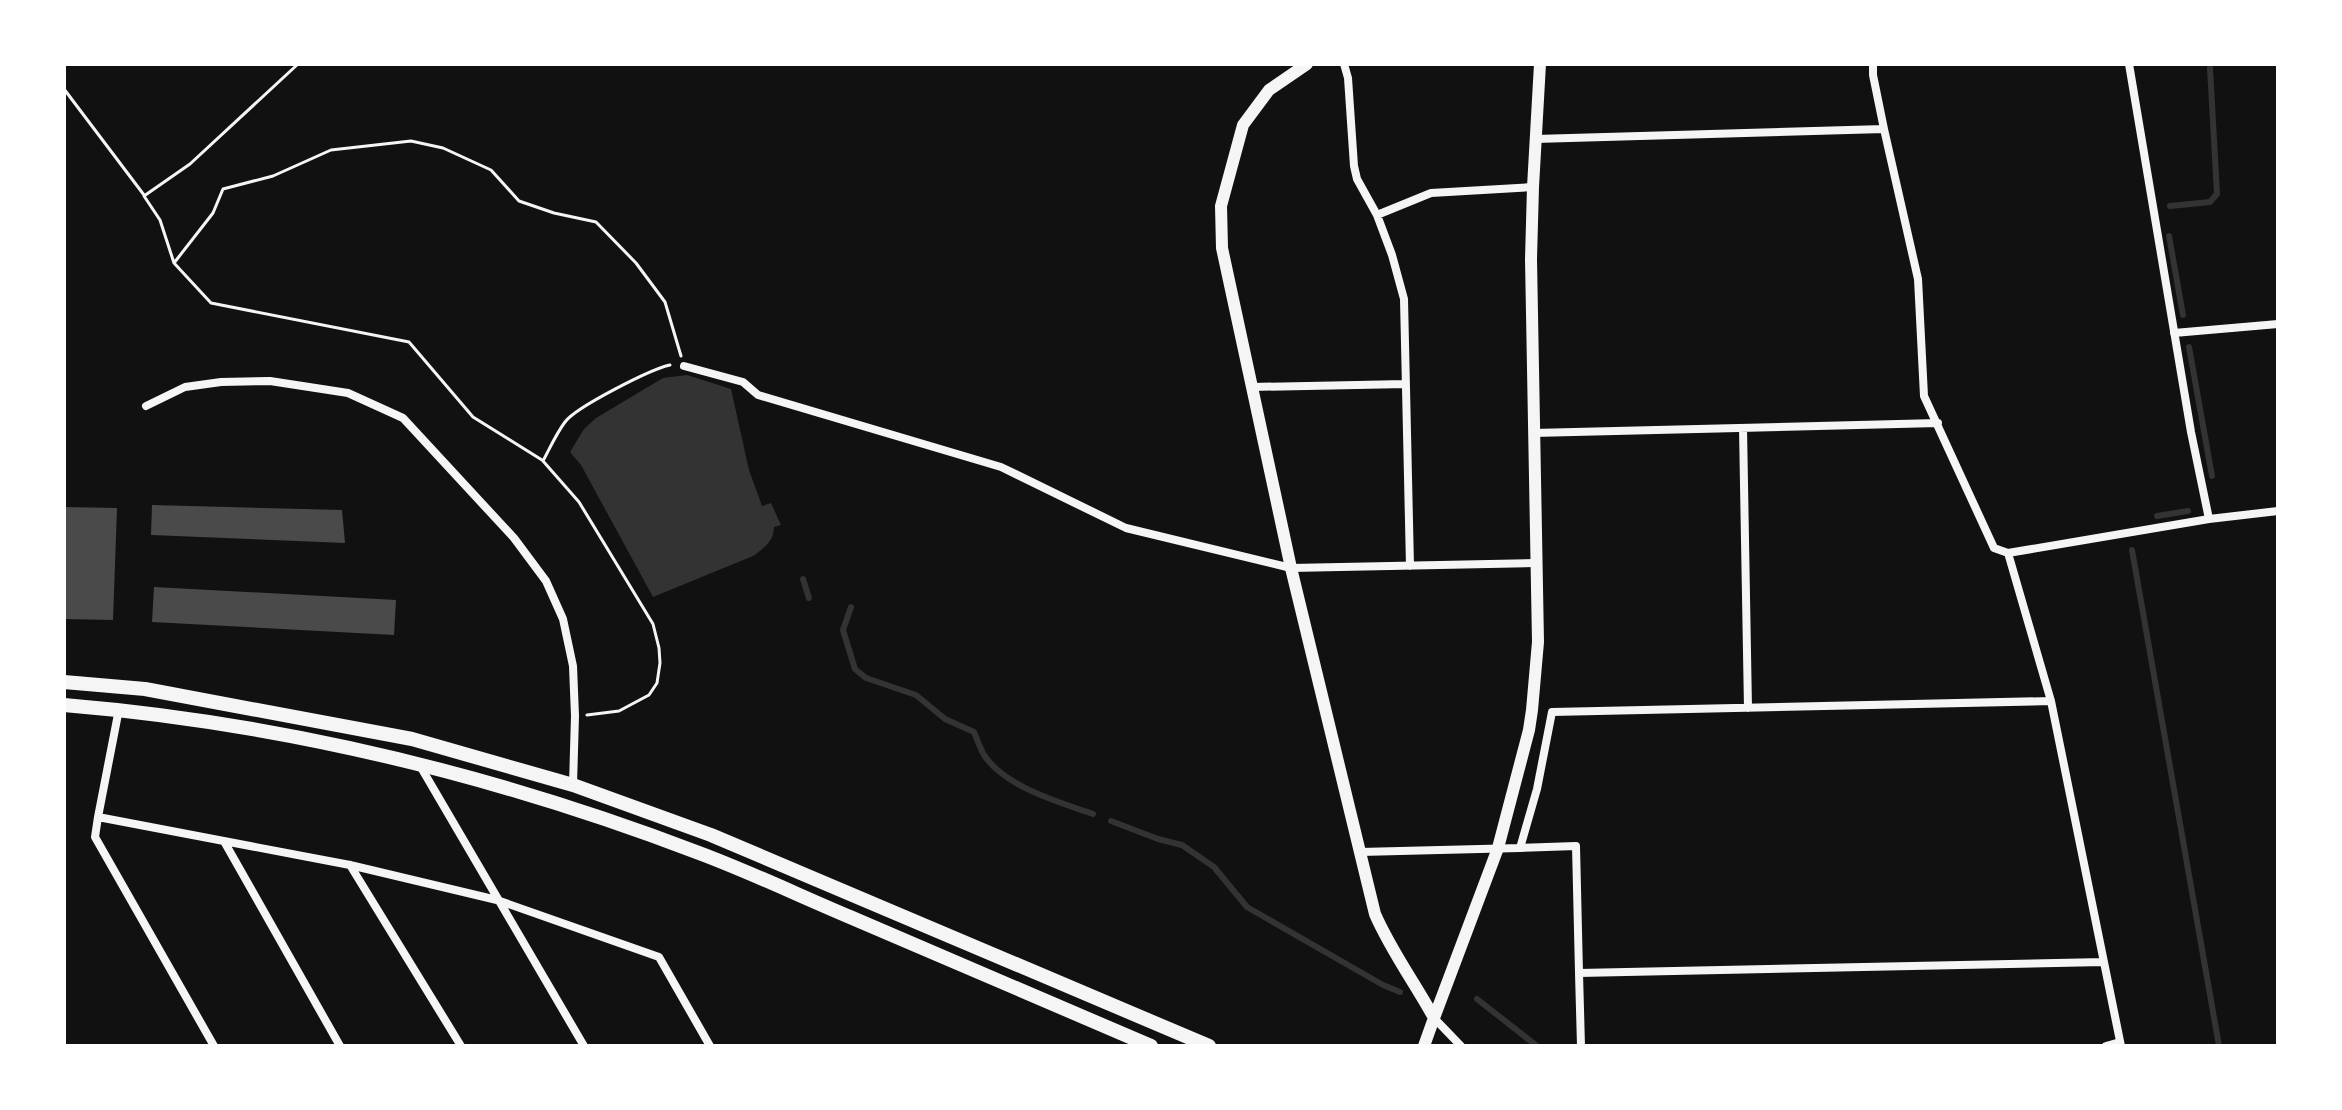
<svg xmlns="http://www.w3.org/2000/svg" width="2342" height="1110" viewBox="0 0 2342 1110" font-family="Poppins,sans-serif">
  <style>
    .water { fill: #333 }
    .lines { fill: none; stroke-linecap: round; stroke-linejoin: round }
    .stream { stroke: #333; stroke-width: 6 }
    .building { fill: #4a4a4a }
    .path { stroke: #f5f5f5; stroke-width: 3 }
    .minor { stroke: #f5f5f5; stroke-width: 8 }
    .tertiary { stroke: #f5f5f5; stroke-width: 12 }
    .secondary { stroke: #f5f5f5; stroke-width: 14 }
  </style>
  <rect width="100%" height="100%" fill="#111"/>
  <!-- water -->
  <path class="water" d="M687,375L731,389L749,470L762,506L771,503L781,525L774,527C774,541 764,548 753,556L653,597L581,465L570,452L584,429L596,418L663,378Z"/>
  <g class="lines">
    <!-- stream -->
    <path class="stream" d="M2170,206L2210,202L2217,194L2210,68
      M2169,236L2183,315
      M2189,347L2212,476
      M2157,516L2188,511
      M2132,550L2219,1046
      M803,579L809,598
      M851,607L843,630L855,669L866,678L916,695L945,719L974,732C977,739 980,748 984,755C1005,787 1059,802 1093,814
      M1111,821L1158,839L1182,845L1214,867L1247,907L1383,985L1400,992
      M1477,999L1537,1046"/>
  </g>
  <!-- building -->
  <path class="building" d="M152,505L342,510L345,543L151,535Z
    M64,507L117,508L113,620L64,619Z
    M154,587L396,600L394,635L152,622Z"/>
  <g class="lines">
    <!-- path -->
    <path class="path" d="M298,64L190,164L144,196L160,220L174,263L213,213L223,189L273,176L331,150L411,141L443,148L491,170L519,201L554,213L596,222L636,263L665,302L681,356
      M64,89L144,195
      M174,263L211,303L409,342L473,417L542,460
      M587,715L619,711L649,695L657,683L660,663L659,648L653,624L579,502L543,461C550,448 556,434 565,422C576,407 651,369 670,365"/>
    <!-- minor -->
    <path class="minor" d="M1344,64L1348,78L1354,166L1357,179L1377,215L1392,255L1404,299L1410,566
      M1873,64V75L1884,129L1918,279L1924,396L1994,548L2008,553L2209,519L2278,511
      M2129,64L2191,432L2209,519
      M1535,139L1884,129
      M1377,215L1431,193L1533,187
      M2174,333L2278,324
      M684,366L743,382L758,395L1001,467L1126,528L1291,568L1536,563
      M1252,387L1406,384
      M146,406L185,387L221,382L270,381L348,393L403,418L514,538L546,581L563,619L573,666L575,716L573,785
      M1743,428L1748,708
      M1533,433L1938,423
      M2008,553L2051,701L2121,1046
      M2051,701L1552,712L1537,789L1520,848L1576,846L1579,973L2104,962
      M419,764L584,1046
      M98,817L119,709
      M225,843L340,1046
      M1360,852L1520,848
      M350,865L461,1046
      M1579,973L1581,1046
      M1434,1018L1461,1046
      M214,1046L95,837L98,817L350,865L497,900L659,957L710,1046
      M2106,1046L2120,1042"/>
    <!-- tertiary -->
    <path class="tertiary" d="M1307,64L1269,90L1243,125L1221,206L1222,248L1291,568L1375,914C1391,951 1415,983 1434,1018L1424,1046
      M1434,1018L1498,848L1529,730L1532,710L1538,642L1531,259L1533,187L1540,64"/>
    <!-- secondary -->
    <path class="secondary" d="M64,682L145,689L412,739L573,785L711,835L1209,1046
      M64,705C281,723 495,775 699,853C750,872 800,896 850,917C950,960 1050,1003 1151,1046"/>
  </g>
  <!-- border -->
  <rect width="2342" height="1110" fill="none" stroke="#ffffff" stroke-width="132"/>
</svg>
